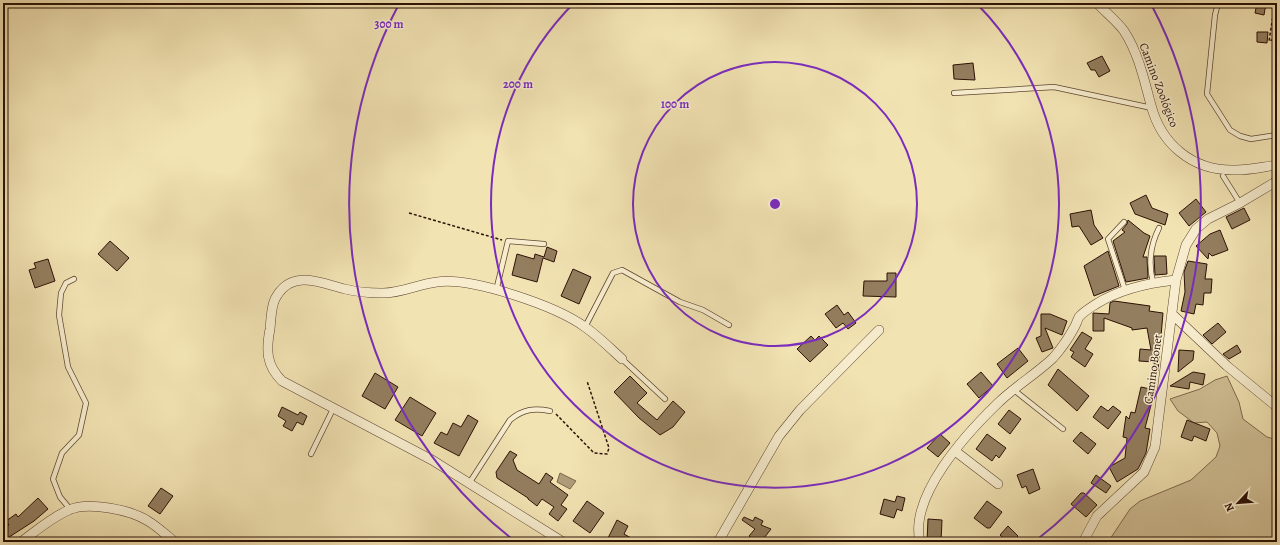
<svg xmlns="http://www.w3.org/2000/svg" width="1280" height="545" viewBox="0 0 1280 545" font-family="Alegreya,serif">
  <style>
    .green { fill: #d0bf95; stroke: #7e684d }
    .water { fill: #af9c78; stroke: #7b644a }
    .building { fill: #937e5f; stroke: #2c1105 }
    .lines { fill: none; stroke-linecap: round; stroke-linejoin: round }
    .service-casing { stroke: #5e4630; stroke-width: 6 }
    .minor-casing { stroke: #5e4630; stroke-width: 10 }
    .path { stroke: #2c1105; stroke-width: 1.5; stroke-dasharray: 3 2; stroke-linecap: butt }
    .service { stroke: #f7edce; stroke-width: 4.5 }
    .minor { stroke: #f7edce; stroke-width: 9 }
    .ring { fill: none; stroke: #7b2cbf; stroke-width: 2 }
    .labels { text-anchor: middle; stroke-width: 3; stroke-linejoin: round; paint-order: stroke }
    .street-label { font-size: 12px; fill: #2c1105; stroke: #f7edce }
    .centre { fill: #7b2cbf; stroke: #f7edce; stroke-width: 2 }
    .ring-label { font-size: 12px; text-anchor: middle; font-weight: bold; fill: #7b2cbf; stroke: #f7edce; stroke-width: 3; stroke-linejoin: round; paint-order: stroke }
  </style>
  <rect width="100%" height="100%" fill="#f2e3b3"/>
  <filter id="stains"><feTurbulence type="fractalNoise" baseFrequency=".005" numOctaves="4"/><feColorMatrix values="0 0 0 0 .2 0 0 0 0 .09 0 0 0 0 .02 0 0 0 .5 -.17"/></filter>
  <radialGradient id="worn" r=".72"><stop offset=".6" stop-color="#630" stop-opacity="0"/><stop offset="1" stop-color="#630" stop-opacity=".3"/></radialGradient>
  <!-- green -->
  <path class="green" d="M1227,376L1239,402L1243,419L1267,437L1277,440V542H1108L1130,509L1140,501L1191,480L1216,457L1220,446L1217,433L1207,422L1194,423L1178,411L1170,399L1200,389L1215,380Z"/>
  <!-- water -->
  <path class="water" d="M560,473L576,481L570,489L557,482Z"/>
  <!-- building -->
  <path class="building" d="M1257,3H1266L1264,15L1255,13Z
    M1257,32H1268L1267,43L1257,42Z
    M1102,56L1110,71L1099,77L1095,70H1091L1087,63Z
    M973,63L975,80L954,79L953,65Z
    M1146,195L1152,208L1168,214L1165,225L1135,214L1130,203Z
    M1196,199L1206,212L1189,226L1179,213Z
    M1244,208L1250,220L1232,229L1226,217Z
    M1091,210L1094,225L1103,238L1091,245L1079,226L1072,227L1070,214Z
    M1128,220L1144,233L1150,236L1143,257H1147L1148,278L1126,282L1113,241L1125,232L1122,230L1127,224Z
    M1220,230L1228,250L1212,256L1209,253L1208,259L1196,246L1210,234Z
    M110,241L129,258L117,271L98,254Z
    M547,247L557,251L554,262L543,258L537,282L512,275L517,254L534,259L535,254L544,257Z
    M1108,251L1119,286L1094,296L1084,266Z
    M1154,256H1166L1167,274L1155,275Z
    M48,259L55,281L35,288L29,270L36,268L34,263Z
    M1188,261L1207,264L1205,279H1212L1211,293H1204L1203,305L1196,304L1194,314L1181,311L1185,292L1184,272Z
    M573,269L591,277L579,304L561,296Z
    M887,273H896V297L863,296L864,281H887Z
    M1114,301L1150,306L1149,311L1163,313L1158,371H1155L1154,362L1139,361L1140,349L1151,350L1147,328L1132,330V328L1104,318V331H1093V313L1109,314L1110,303Z
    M837,305L844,315L848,312L856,323L848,329L843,323L836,328L825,314Z
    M1041,314H1050L1067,321L1062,335L1045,328L1053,348L1042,352L1036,338L1041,336Z
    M1218,323L1226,332L1212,344L1203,335Z
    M1082,332L1092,338L1085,349L1093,354L1085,367L1071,357L1074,352L1070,350Z
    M811,336L815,340L819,336L828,345L810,362L797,349Z
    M1237,345L1241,352L1229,359L1223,354Z
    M1018,348L1028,361L1007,378L997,364Z
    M1179,350L1194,351L1193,360L1178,372Z
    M1058,369L1089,396L1077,411L1048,385Z
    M981,372L993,386L979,398L967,384Z
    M1193,372L1205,374L1203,385L1190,382L1189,389L1170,386Z
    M375,373L398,387L385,409L362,396Z
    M630,376L647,393L637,403L657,420L673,401L685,412L673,427L660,435L639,418L614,392Z
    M1141,387L1155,390L1145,428L1150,429L1146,453L1138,469L1117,482L1109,467L1125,458L1127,438L1123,437L1126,416L1129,419L1131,412L1135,413Z
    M410,397L436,413L422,436L395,420Z
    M1101,406L1108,411L1113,406L1121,412L1108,429L1093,417Z
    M282,407L298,415L300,412L307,416L303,425L297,422L292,431L283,426L286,421L278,416Z
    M1009,410L1021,419L1010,434L998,424Z
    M468,415L478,421L459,456L434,443L441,432L447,435L453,423L461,427Z
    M1187,420L1210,429L1206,441L1194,436L1192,441L1181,437Z
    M1081,432L1096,444L1088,454L1073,441Z
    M940,434L950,443L938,457L927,448Z
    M987,434L1006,448L999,458L996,455L992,461L976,449Z
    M510,451L517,455L513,460L517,470L539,484L546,473L553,478L550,482L568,495L561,505L567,509L558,521L549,514L554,507L542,499L537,506L528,499V498L497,478L496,472Z
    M1033,469L1040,489L1029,494L1026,486L1022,488L1017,475Z
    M1096,475L1111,486L1106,493L1091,483Z
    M161,488L173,496L160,514L148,506Z
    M1081,493H1084L1097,505L1086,517L1071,504Z
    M897,496L905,498L902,511L897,509L894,518L880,514L884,499L895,502Z
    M38,498L48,509L34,521L3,541V528L9,525L6,521L16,514L18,517Z
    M587,501L604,513L590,533L573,521Z
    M987,501L1002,512L990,528H987L974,518Z
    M744,517L753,521L755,517L763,521L761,525L771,529L761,542H756L749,536L755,529L742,520Z
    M928,519L942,520L941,542H927Z
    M617,520L628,526L624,534L638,542H606Z
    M1008,526L1018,536L1012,542H1008L1000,535Z"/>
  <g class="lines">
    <defs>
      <path id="service" d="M1218,3L1215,15L1207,94L1230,130L1240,136L1251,139L1277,135
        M954,93L1054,87L1152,108
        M1223,176L1240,203
        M1124,222L1108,239L1125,290
        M1153,282C1148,263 1150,246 1159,228
        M496,291L508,241L544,244
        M585,327L613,273L622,270L680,302L703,310L729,325
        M622,359L665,399
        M1014,390L1063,429
        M311,454L333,409
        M470,482L510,420C523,409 534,408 550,411
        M70,509L60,497L53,479L62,453L79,435L86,403L68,367L59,315L61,293L66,283L74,279"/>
      <path id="minor" d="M1097,3C1105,12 1117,21 1124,31C1139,54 1144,80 1151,105C1161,144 1192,170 1232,170C1246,171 1262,167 1277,165
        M1172,314L1227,366L1277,407
        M955,451L998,484
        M21,542C36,531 52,517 69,510C88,501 131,510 148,521C158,527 166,535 175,542
        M563,542L432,460L282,381C266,365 266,350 270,329C271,320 271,307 275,299C291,268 320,283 345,289C357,292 368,293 381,293C400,294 418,284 437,282C472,277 556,306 585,327C598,336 610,348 622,359
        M718,542L779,436L800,410L879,330
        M920,542C909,496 966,434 997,404C1014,387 1035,375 1053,358C1061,349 1068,339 1074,328C1076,325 1077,321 1079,317C1083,312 1090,308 1096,304C1120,289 1147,283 1176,280
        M1083,542L1097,516L1144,472L1155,447L1176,280L1186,245L1196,229L1208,219L1240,203L1277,181"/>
    </defs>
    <!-- service casing -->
    <use href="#service" class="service-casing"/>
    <!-- minor casing -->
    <use href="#minor" class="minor-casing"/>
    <!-- path -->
    <path class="path" d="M1275,3L1269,41L1277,38
      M409,213L502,240
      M556,414L594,453L607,454L609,448L587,381"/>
    <!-- service -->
    <use href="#service" class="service"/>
    <!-- minor -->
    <use href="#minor" class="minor"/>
  </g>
  <!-- distance rings -->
  <g class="ring">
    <circle cx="775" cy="204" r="142"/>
    <path d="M976 3A284 284 0 1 1 574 3"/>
    <path d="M516 542A426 426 0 0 1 399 4M1151 4A426 426 0 0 1 1034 542"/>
  </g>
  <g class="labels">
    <!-- street labels -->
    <g class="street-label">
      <text transform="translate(1159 85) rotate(69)" y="4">Camino Zoológico</text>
      <text transform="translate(1153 369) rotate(-82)" y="4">Camino Bonet</text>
    </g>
  </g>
  <circle cx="775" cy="204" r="6" class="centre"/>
  <g class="ring-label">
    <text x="389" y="28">300 m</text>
    <text x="518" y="88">200 m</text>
    <text x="675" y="108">100 m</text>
  </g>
  <!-- margin -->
  <rect width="1280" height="545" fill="none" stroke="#f2e3b3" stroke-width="16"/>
  <rect x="4" y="4" width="1272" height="537" fill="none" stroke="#2c1105" stroke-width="2"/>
  <rect x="8" y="8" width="1264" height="529" fill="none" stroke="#2c1105"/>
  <!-- north arrow -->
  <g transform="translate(1238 503) rotate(244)" stroke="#f7edce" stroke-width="3" paint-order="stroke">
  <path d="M0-3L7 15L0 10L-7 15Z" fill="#2c1105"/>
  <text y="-6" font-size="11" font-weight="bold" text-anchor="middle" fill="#2c1105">N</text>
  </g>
  <rect width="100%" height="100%" filter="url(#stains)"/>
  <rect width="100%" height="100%" fill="url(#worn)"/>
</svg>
